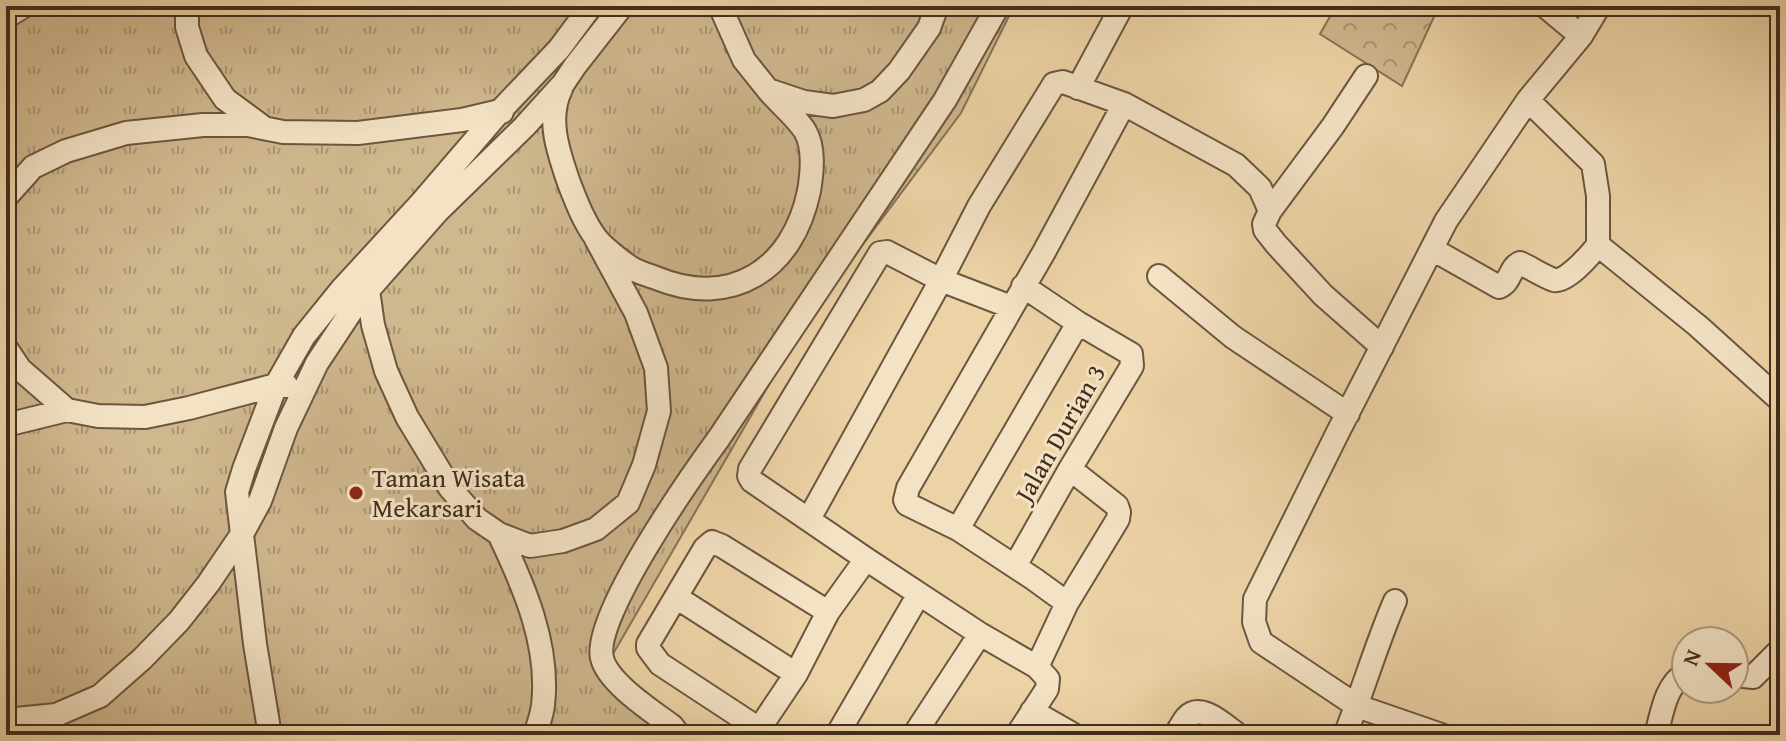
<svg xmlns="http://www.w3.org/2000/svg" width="1786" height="741" viewBox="0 0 1786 741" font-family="'Gentium Book Plus',serif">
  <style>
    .forest { fill: url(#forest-crowns); stroke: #887256; stroke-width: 2 }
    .park { fill: url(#park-tufts); stroke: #887256; stroke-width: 2 }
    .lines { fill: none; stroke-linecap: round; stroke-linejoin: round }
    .minor-casing { stroke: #6c5640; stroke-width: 26 }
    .minor { stroke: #f3e2c4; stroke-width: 22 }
    .poi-dot { fill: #8f2418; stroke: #f3e2c4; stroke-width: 3 }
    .labels { text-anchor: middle; stroke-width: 6; stroke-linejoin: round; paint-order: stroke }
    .street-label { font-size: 26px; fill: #422d1e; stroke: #f3e2c4 }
    .poi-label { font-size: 26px; fill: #422d1e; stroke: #f3e2c4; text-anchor: start }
  </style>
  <defs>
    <pattern id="forest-crowns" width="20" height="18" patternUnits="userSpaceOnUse" patternTransform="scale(2)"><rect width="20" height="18" fill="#cfb78e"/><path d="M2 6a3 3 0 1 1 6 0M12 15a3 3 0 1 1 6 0" fill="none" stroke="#aa9573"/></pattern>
    <pattern id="park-tufts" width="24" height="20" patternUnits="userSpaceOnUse" patternTransform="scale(2)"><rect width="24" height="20" fill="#cfb78e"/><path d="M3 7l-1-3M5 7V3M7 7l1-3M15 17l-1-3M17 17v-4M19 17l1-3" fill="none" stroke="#aa9573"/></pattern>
  </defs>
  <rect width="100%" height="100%" fill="#ecd3a5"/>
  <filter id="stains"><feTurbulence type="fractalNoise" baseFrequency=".0025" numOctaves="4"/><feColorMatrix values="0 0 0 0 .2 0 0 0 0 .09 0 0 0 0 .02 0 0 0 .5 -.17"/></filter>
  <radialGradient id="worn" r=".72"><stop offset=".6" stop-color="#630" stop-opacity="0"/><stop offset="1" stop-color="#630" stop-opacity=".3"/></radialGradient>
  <!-- forest -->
  <path class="forest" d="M1336,6H1439L1402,86L1320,34Z"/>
  <!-- park -->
  <path class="park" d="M6,6H1014L961,113L807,319L606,666L695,735H6Z"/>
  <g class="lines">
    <defs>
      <path id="minor" d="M187,6V27L196,56L225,99L263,127
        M720,6L744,60L768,90L804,102L833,106L864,100L880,91L899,71L929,28L937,6
        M1545,6L1581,36
        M6,17L24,6
        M1366,76L1333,126L1270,211L1264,224L1265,230L1276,244L1323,295L1382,347
        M1078,88L1122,6
        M561,89C546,119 559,154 569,183C576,201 584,222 596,238C603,247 623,263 633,269C640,273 649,275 656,278C732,309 793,269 809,191C812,173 815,148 805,131C797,118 779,103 768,90
        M1528,100L1593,164L1598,196V245L1698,326L1780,400
        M6,197L33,167L66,151L126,133L203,125H248L283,132L358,133L462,120L500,111L502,112
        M1432,249L1499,287C1512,281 1509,268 1520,263C1531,268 1543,276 1554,280C1566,283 1590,255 1598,245
        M1159,276L1233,337L1348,414
        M368,290L373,325L386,371L407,417L450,488L477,519L499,534L530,546L563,541L596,529L628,503L644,465L659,411L656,368L636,313L596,239
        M1011,307L941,280L887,252L880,253L750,469L749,476L752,481L866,559L980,634L1037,667L1048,679L1047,689L1017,735
        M6,348L20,369L67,410
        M6,425L67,410L98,416L145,417L189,408L276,385L287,386
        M809,519L941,280L979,206L1054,84L1063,82L1124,104L1236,165L1260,188L1270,211
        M958,529L1078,323
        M499,534C524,586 550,646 543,705C542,715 538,725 535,735
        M1015,566L1070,469L1132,366L1131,354L1078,323L1023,286
        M676,597L796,674
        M1067,603L1034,579L958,529L907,504L905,500L908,488L1044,252L1124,104
        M1037,667L1067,603L1118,519L1119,512L1117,506L1070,469
        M1734,675L1753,677L1780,650
        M1032,711L1074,735
        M6,720L56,715
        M759,729L660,664L648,648V644L705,548L712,542L722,546L828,612
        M47,735L56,715L100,696L142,659L179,621L208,584L242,534L260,501L286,428L317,363L356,304L437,212L524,127L563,84L575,66L622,6
        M270,735L255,644L237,492L244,469L276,385L304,336L342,289L422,202L500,111L559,49L591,6
        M679,735L672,726C652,711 608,683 602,658C592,617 692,475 719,438L945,100L998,6
        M755,735L796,674L828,612L866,559
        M837,735L919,594
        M914,735L980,634
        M1175,735C1179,730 1182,723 1186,718C1201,701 1225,726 1238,735
        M1345,735C1363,691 1376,645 1395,601
        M1441,735L1357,706L1261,642L1254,622L1255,599L1338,432L1446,221L1528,100L1581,36L1599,6
        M1656,735C1662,714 1665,685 1686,673"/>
    </defs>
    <!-- minor casing -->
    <use href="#minor" class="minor-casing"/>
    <!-- minor -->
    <use href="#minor" class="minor"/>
  </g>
  <!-- markers -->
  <circle class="poi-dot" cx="356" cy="493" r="8"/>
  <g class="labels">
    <!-- street labels -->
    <g class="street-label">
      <text transform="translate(1060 433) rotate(-60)" y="9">Jalan Durian 3</text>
    </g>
    <!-- poi labels -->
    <g class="poi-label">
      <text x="372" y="487">Taman Wisata<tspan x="372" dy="30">Mekarsari</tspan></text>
    </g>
  </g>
  <!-- margin -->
  <rect width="1786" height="741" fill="none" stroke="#ecd3a5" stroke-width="32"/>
  <rect x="8" y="8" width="1770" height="725" fill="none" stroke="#422d1e" stroke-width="4"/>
  <rect x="16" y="16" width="1754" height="709" fill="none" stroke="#422d1e" stroke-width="2"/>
  <!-- north arrow -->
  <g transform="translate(1710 665) rotate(292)"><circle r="38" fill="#f3e2c4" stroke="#ac9a82" stroke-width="2"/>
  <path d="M0-6L14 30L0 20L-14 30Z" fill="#8f2418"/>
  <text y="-12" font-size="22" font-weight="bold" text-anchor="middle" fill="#422d1e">N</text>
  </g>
  <rect width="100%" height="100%" filter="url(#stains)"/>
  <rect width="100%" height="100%" fill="url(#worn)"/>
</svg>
